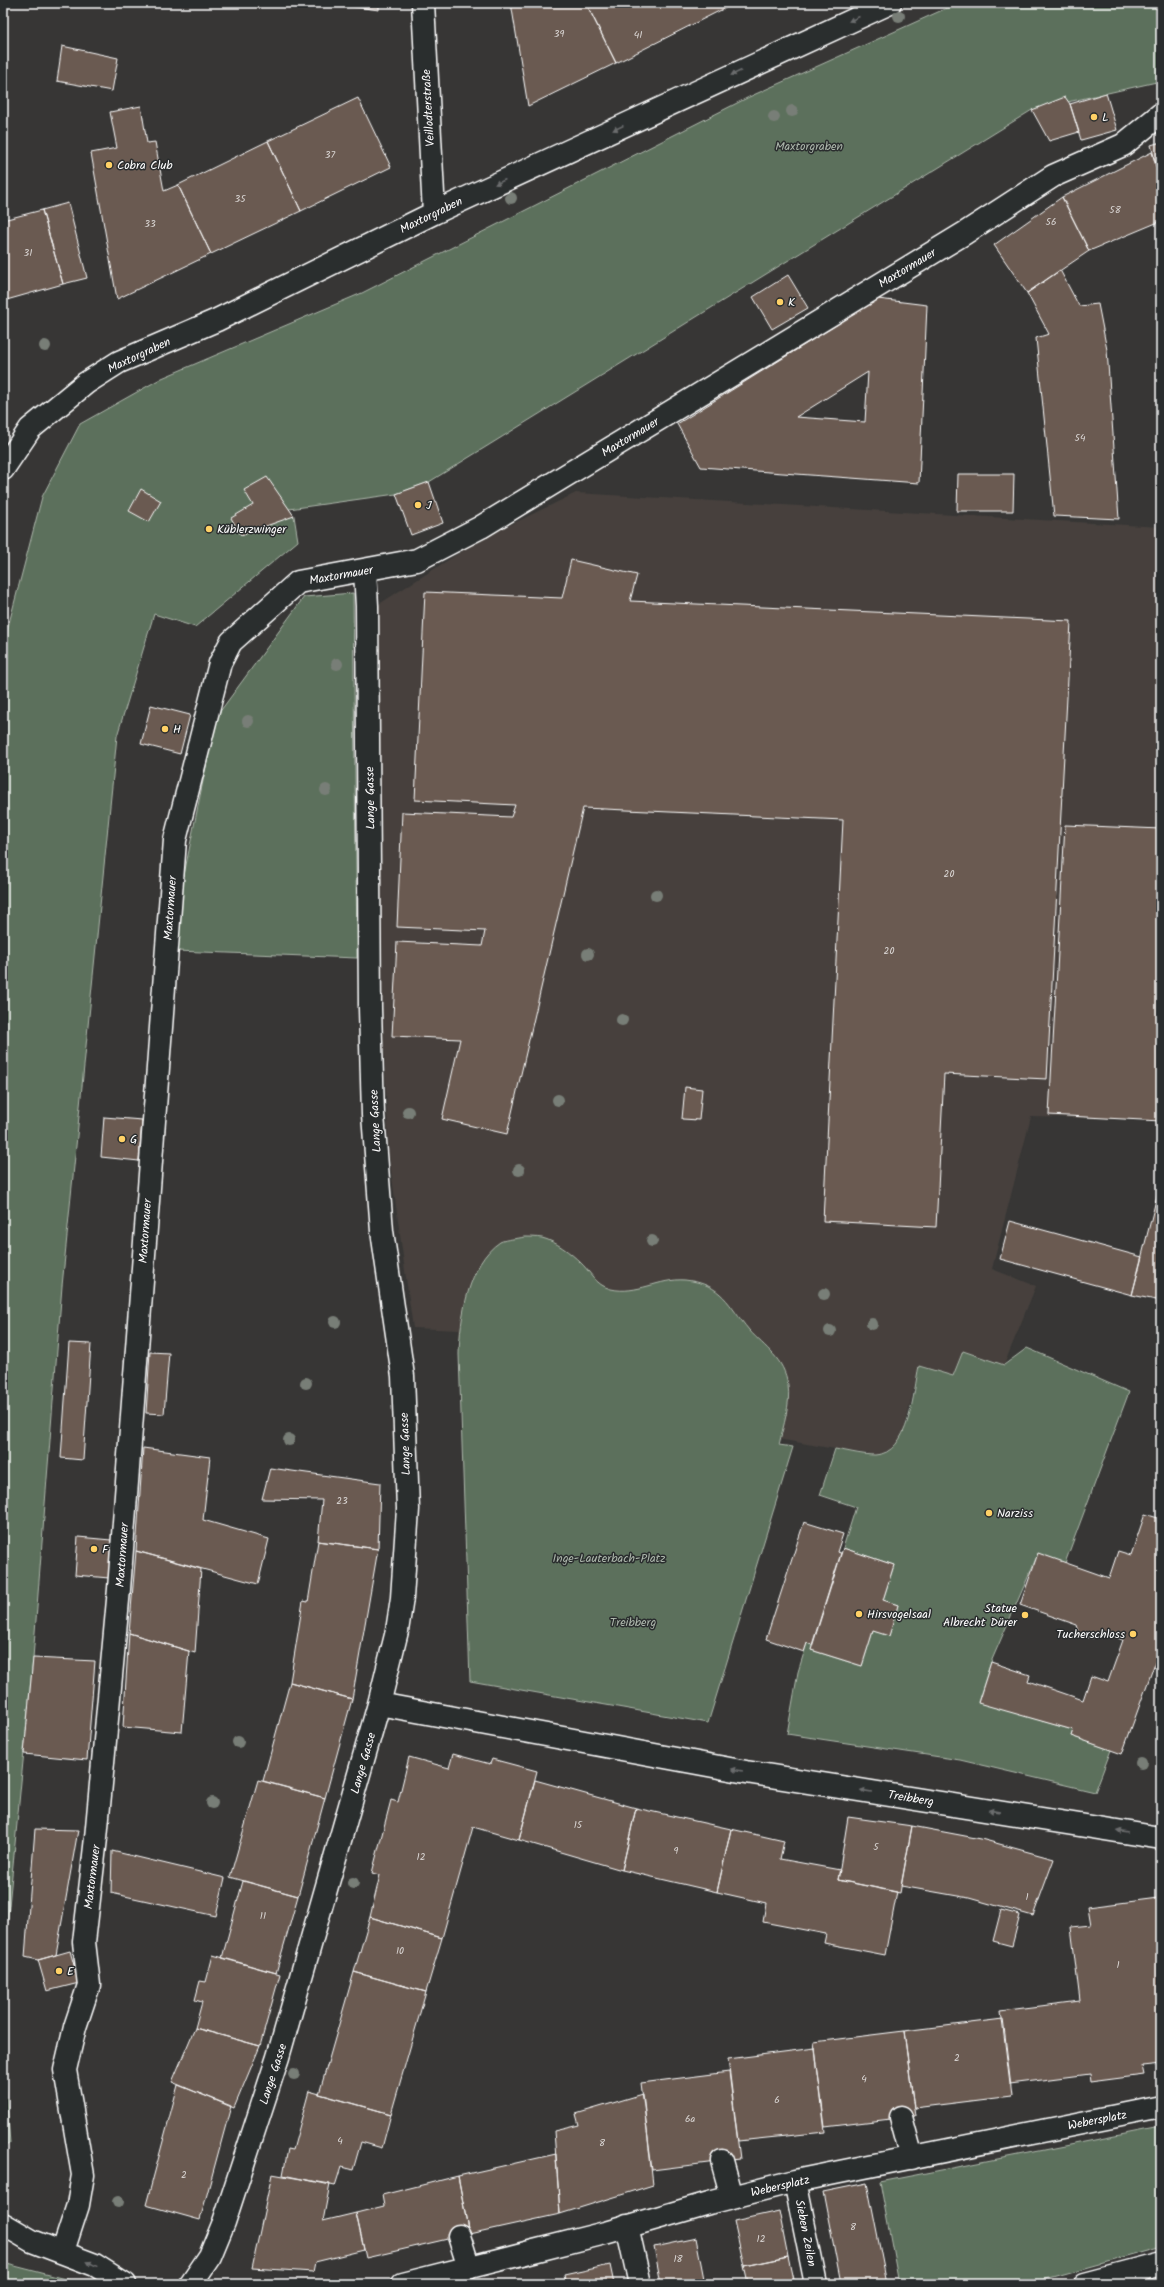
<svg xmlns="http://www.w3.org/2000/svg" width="1164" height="2287" viewBox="0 0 1164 2287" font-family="Kalam,sans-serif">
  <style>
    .built { fill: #46413d }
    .green { fill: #5c705b; stroke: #aeb8ad }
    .building { fill: #6a5a51; stroke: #fff; fill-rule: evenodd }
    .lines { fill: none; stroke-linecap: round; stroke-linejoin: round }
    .minor-casing { stroke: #fff; stroke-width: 25 }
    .minor { stroke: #2a2d2e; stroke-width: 22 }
    .tree { fill: #787e77 }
    .oneway { fill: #6a6c6d }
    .poi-dot { fill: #ffd166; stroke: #2a2d2e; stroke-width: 1.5 }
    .labels { text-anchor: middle; stroke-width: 3; stroke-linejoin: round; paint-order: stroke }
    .number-label { font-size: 10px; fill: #dad6d4 }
    .street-label { font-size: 12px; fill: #fff; stroke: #2a2d2e }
    .poi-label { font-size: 12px; fill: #fff; stroke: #2a2d2e; text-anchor: start }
    .park-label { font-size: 12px; fill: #aeb8ad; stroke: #2a2d2e }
  </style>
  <rect width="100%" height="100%" fill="#373635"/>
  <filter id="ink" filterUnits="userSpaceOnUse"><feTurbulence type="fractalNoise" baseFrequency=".025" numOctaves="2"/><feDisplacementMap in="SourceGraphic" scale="8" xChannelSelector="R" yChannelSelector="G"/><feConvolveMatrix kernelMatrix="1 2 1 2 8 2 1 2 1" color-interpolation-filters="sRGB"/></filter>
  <g filter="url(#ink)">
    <!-- built -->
    <path class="built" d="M576,493L1161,527V1120L1031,1117L992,1269L1036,1286L1004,1365L963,1351L953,1376L919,1366L903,1435L893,1449L883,1453L875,1455L835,1449L461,1383L459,1330L413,1328L389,1156L383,1028L376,606L481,539Z"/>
    <!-- green -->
    <path class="green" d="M958,3H1161V81L1032,110L429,482L396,494L289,509L294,516L298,541L195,627L154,614L117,736L62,1286L33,1658L3,1968V646L42,497L80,424L162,378L362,293L749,97Z
      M353,593L357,958L176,951L184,875L216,717L304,597Z
      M524,1237C529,1237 536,1237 542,1238C555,1241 571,1253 580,1262C591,1272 595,1285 611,1289C637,1295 659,1278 685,1280C723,1284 728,1305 749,1330C766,1349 784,1358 788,1385C791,1404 783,1426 779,1445L793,1447L708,1723L470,1681L459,1354C460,1319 468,1263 500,1242C506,1239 517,1239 524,1237Z
      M1027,1348L1129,1392L1065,1563L1038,1554L991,1662L978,1702L1073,1730L1071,1736L1111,1750L1095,1792L960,1760L787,1734L798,1672L807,1643L812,1645L811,1650L862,1666L873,1631L889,1635L898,1605L883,1600L894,1565L843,1548L856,1507L820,1495L835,1449C848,1451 862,1455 875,1455C910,1454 913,1392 919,1366L953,1376L963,1351L1004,1365Z
      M3,2052L10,2143L3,2148Z
      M1161,2127V2247L1028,2284H899L880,2182Z
      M3,2263L69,2280L76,2284H3Z"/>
    <!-- building -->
    <path class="building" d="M325,3H379V10Z
      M511,3H586L616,63L528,106Z
      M586,3H730L731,5L616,63Z
      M62,46L118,58L112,91L57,81Z
      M1106,93L1117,130L1081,140L1070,104Z
      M1065,97L1070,104L1079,132L1049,141L1032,110Z
      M358,98L391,167L301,211L268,141Z
      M141,106L147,143L155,142L164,191L178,185L211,254L117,299L91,153L117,148L110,112Z
      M268,141L301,211L211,254L178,185Z
      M1161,142V184L1151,145Z
      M1152,152L1161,184V221L1089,251L1062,197Z
      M1062,197L1089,251L1027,293L994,245Z
      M68,203L87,278L63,284L42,210Z
      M42,210L63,284L3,301V220Z
      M1060,270L1079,306L1098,304L1107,350L1119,519L1054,516L1036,338L1049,334L1027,293Z
      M788,275L808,308L772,329L753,297Z
      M878,299L927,305L919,483L701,467L677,424ZM868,372L865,422L796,417Z
      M958,474H1014L1013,511H957Z
      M267,477L294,516L241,535L231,518L253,505L244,490Z
      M429,482L443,523L411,535L396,494Z
      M141,489L161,501L149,522L129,511Z
      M571,560L637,575L630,601L1071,621L1047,1079L944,1074L936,1227L823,1221L843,820L583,808L507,1134L442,1119L460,1039L392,1036L397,942L482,946L485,931L397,927L402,812L511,817L515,805L415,800L425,592L562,598Z
      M151,705L190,715L180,754L141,744Z
      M1065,825L1161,829V1121L1049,1115Z
      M685,1087L702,1089L699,1120L682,1119Z
      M104,1117L142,1120L139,1161L101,1157Z
      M1161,1180V1301L1132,1295Z
      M1010,1221L1142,1257L1132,1295L1000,1259Z
      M69,1343L91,1344L83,1460L61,1458Z
      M150,1352L169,1353L164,1414L146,1413Z
      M143,1448L210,1457L203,1520L269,1539L258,1584L136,1551Z
      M270,1468L380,1483L378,1549L318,1541L322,1500L262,1499Z
      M1145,1514L1161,1519V1646L1122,1754L1071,1736L1073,1730L978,1703L991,1662L1030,1675L1028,1681L1083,1700L1091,1676L1108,1682L1123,1640L1102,1632L1093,1638L1084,1637L1079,1632L1077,1625L1020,1605L1038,1553L1109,1578L1118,1551L1131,1555Z
      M804,1522L843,1534L837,1552L841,1553L812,1645L807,1643L804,1652L766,1639Z
      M78,1537L111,1540L109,1578L75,1575Z
      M318,1541L378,1549L352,1699L290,1682L303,1601L308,1602Z
      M843,1548L894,1565L883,1600L898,1605L893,1623L889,1636L873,1631L862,1666L811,1650Z
      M136,1551L201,1569L195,1653L129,1633Z
      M129,1633L189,1651L182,1732L123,1727Z
      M33,1658L95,1661L87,1760L24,1754Z
      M290,1682L352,1699L325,1798L263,1781Z
      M453,1754L490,1764L492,1759L537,1771L519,1840L473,1827L442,1938L370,1917L380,1875L372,1873L391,1800L398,1802L409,1757L449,1768Z
      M258,1780L325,1798L298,1896L230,1877Z
      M535,1780L636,1808L622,1870L519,1840Z
      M636,1808L731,1829L717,1892L622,1870Z
      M848,1817L912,1826L900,1893L838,1880Z
      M912,1826L981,1839L1054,1859L1033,1916L969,1898L901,1886Z
      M35,1829L78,1830L56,1955L38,1960L25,1957Z
      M731,1829L784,1841L780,1859L840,1870L838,1880L897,1892L885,1955L824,1943L826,1934L763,1922L766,1903L717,1892Z
      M112,1851L225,1878L216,1916L111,1893Z
      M243,1881L298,1896L276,1973L222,1958Z
      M1159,1898L1161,1917V2064L1142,2066L1144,2075L1090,2082L1089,2074L1010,2084L1001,2011L1080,2001L1071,1927L1091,1925L1088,1907Z
      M1001,1910L1020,1915L1012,1946L993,1941Z
      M370,1917L442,1938L426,1992L354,1972Z
      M70,1951L79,1983L47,1991L38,1960Z
      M213,1955L280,1974L260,2046L195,2028L202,2002L195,2000L200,1981L206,1982Z
      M354,1972L426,1992L391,2114L319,2094Z
      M1003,2019L1012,2096L914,2108L904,2031Z
      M195,2028L260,2046L234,2108L172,2082Z
      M904,2031L915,2116L825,2127L814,2042Z
      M815,2048L825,2132L738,2141L728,2059Z
      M729,2072L740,2159L652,2170L641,2083Z
      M178,2085L231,2106L200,2220L146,2205Z
      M309,2091L391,2114L382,2148L361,2142L353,2170L341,2167L335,2186L283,2175L288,2149L293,2150Z
      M643,2094L653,2185L560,2214L554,2131L579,2125L576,2114Z
      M556,2154L560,2214L469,2234L458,2176Z
      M272,2174L330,2184L323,2221L356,2213L364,2250L315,2262L313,2272L252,2268Z
      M458,2176L469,2234L366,2258L356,2213L384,2206L382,2195Z
      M867,2183L887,2284H841L823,2192Z
      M779,2211L788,2257L744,2266L734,2221Z
      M696,2238L705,2284H661L654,2247Z
      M788,2257L794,2284H748L744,2266Z
      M610,2265L614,2284H566L564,2275Z"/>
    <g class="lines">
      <defs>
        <path id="minor" d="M423,3L434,213
          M3,469L30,429L86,383L119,362L217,320L434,213L890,3
          M379,1704L746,1772L1161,1838
          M901,2117L912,2158
          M722,2161L732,2197
          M795,2181L816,2284
          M3,2224L32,2241L95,2265L125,2284
          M627,2226L640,2284
          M459,2236L469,2268
          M63,2251L78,2205L83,2175L65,2070L75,2027L89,1985L84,1942L96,1838L119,1589L175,840L220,663L231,642L298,582L417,560L481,527L965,233L1053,176L1123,145L1161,114
          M191,2284L210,2256L224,2222L278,2057L379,1704L397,1631L402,1598L408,1509L403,1376L382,1231L373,1115L370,1008L367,606L365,571
          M403,2284L605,2233L709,2203L795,2181L1161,2107
          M1085,2284L1161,2264"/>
      </defs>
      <!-- minor casing -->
      <use href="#minor" class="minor-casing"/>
      <!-- minor -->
      <use href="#minor" class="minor"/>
    </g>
    <!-- trees -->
    <g class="tree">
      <circle cx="899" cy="16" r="6"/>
      <circle cx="792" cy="111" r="6"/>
      <circle cx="774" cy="117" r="6"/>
      <circle cx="511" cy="198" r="6"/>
      <circle cx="45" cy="346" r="6"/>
      <circle cx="337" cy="664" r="6"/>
      <circle cx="248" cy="721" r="6"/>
      <circle cx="326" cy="790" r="6"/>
      <circle cx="656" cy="895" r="6"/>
      <circle cx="588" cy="954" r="6"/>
      <circle cx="622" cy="1020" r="6"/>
      <circle cx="558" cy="1100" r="6"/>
      <circle cx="408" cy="1112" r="6"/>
      <circle cx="519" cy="1170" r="6"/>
      <circle cx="652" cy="1241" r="6"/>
      <circle cx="824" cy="1294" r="6"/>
      <circle cx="335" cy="1322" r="6"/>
      <circle cx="872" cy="1324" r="6"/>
      <circle cx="830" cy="1331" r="6"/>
      <circle cx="306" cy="1383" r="6"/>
      <circle cx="289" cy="1440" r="6"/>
      <circle cx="238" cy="1742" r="6"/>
      <circle cx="1141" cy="1763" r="6"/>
      <circle cx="212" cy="1803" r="6"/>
      <circle cx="353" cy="1883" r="6"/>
      <circle cx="294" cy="2074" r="6"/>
      <circle cx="118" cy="2202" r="6"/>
    </g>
    <!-- one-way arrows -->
    <defs><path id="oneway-solid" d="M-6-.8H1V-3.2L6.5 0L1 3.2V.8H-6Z"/></defs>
    <g class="oneway">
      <use href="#oneway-solid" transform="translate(854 19) rotate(156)"/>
      <use href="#oneway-solid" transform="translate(736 73) rotate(155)"/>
      <use href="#oneway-solid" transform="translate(618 128) rotate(155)"/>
      <use href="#oneway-solid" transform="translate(500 182) rotate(155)"/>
      <use href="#oneway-solid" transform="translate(737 1770) rotate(-170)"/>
      <use href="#oneway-solid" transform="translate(866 1791) rotate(-171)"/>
      <use href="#oneway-solid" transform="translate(994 1811) rotate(-171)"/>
      <use href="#oneway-solid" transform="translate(1122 1831) rotate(-171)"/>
      <use href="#oneway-solid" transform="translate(92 2264) rotate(-154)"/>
    </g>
  </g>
  <!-- markers -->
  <g class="poi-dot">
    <circle cx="1094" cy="117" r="4"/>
    <circle cx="109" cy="165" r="4"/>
    <circle cx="780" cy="302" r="4"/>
    <circle cx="418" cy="505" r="4"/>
    <circle cx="209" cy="529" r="4"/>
    <circle cx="165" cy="729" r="4"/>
    <circle cx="122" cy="1139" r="4"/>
    <circle cx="989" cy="1513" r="4"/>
    <circle cx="94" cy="1549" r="4"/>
    <circle cx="859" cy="1614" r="4"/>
    <circle cx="1025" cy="1615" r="4"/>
    <circle cx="1133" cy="1634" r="4"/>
    <circle cx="59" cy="1971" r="4"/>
  </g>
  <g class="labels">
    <!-- number labels -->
    <g class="number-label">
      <text x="559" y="37">39</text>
      <text x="638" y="38">41</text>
      <text x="330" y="158">37</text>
      <text x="240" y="202">35</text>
      <text x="1115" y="213">58</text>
      <text x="1051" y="225">56</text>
      <text x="150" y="227">33</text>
      <text x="28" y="256">31</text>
      <text x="1080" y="441">54</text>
      <text x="949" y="877">20</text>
      <text x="889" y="954">20</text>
      <text x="342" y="1504">23</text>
      <text x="578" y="1828">15</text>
      <text x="876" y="1850">5</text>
      <text x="676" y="1854">9</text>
      <text x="421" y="1860">12</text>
      <text x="1027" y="1900">1</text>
      <text x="263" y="1919">11</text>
      <text x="400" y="1954">10</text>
      <text x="1118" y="1968">1</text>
      <text x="957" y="2061">2</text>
      <text x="864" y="2082">4</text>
      <text x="777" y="2103">6</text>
      <text x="690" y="2122">6a</text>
      <text x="340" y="2144">4</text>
      <text x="602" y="2146">8</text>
      <text x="184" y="2178">2</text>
      <text x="853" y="2230">8</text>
      <text x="761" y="2242">12</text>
      <text x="678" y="2262">18</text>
    </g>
    <!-- street labels -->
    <g class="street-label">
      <text transform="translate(428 108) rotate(-93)" y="4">Veillodterstraße</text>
      <text transform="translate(431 215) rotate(-26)" y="4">Maxtorgraben</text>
      <text transform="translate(907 268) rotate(-31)" y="4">Maxtormauer</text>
      <text transform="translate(139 355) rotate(-25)" y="4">Maxtorgraben</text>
      <text transform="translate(630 437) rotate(-31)" y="4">Maxtormauer</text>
      <text transform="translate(341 575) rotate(-10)" y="4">Maxtormauer</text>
      <text transform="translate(370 798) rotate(-91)" y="4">Lange Gasse</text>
      <text transform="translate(170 908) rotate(-86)" y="4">Maxtormauer</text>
      <text transform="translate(375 1121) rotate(-93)" y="4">Lange Gasse</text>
      <text transform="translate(145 1231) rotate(-86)" y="4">Maxtormauer</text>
      <text transform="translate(405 1444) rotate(-92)" y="4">Lange Gasse</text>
      <text transform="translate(122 1555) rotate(-86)" y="4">Maxtormauer</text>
      <text transform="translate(363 1763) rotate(-74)" y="4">Lange Gasse</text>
      <text transform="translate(911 1798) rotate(9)" y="4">Treibberg</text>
      <text transform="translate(92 1877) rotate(-83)" y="4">Maxtormauer</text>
      <text transform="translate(273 2074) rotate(-72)" y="4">Lange Gasse</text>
      <text transform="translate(1097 2120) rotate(-11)" y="4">Webersplatz</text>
      <text transform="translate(780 2186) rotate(-13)" y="4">Webersplatz</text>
      <text transform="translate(806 2233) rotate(79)" y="4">Sieben Zeilen</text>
    </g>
    <!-- poi labels -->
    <g class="poi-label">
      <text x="1102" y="121">L</text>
      <text x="117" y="169">Cobra Club</text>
      <text x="788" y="306">K</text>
      <text x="426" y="509">J</text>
      <text x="217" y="533">Küblerzwinger</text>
      <text x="173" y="733">H</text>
      <text x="130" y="1143">G</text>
      <text x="997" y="1517">Narziss</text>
      <text x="102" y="1553">F</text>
      <text x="1017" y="1612" text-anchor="end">Statue<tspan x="1017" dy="14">Albrecht Dürer</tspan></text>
      <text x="867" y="1618">Hirsvogelsaal</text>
      <text x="1125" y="1638" text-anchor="end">Tucherschloss</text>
      <text x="67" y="1975">E</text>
    </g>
    <!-- park labels -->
    <g class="park-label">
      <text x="809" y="150">Maxtorgraben</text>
      <text x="609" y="1562">Inge-Lauterbach-Platz</text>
      <text x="633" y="1626">Treibberg</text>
    </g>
  </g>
  <!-- margin -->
  <rect width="1164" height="2287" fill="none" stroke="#2a2d2e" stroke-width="16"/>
  <rect x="8" y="8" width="1148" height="2271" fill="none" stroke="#fff" stroke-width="1.5" filter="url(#ink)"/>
</svg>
